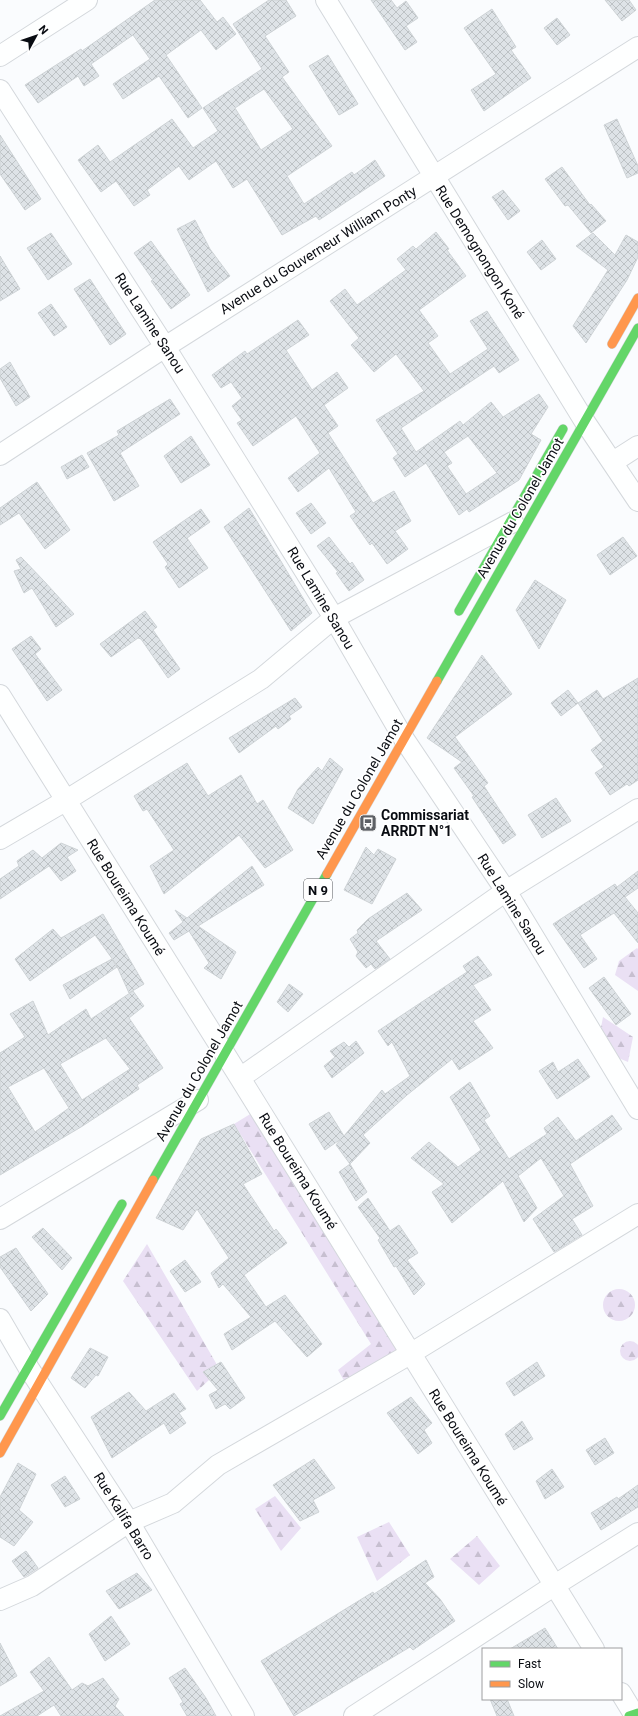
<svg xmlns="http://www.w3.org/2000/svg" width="638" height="1716" viewBox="0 0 638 1716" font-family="Roboto,sans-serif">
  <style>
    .forest { fill: url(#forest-firs) }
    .building { fill: url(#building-cross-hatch); stroke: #ced3d6; fill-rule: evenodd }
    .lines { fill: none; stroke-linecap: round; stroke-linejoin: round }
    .street-casing { stroke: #d4d8dc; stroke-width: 22 }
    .fast-casing { stroke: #d4d8dc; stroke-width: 10 }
    .slow-casing { stroke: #d4d8dc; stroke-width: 10 }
    .street { stroke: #feffff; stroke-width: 20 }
    .fast { stroke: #63d668; stroke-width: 9 }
    .slow { stroke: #ff974d; stroke-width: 9 }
    .labels { text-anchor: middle; stroke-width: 3.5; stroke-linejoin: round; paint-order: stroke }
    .shield { fill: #fff; stroke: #535559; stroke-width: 1 }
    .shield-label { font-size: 13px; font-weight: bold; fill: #090c12 }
    .street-label { font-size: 14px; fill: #090c12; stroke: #fff }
    .poi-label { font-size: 14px; font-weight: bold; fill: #090c12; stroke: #fff; text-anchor: start }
  </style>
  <defs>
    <pattern id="forest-firs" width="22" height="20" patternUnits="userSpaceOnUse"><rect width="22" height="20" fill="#eae0f4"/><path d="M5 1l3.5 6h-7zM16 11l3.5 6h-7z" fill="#c7bfd0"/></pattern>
    <pattern id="building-cross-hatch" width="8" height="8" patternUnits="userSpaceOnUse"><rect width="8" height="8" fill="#dee3e7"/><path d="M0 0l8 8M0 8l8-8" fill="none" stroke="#bdc2c5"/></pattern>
  </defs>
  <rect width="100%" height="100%" fill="#fafcfe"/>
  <!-- forest -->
  <path class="forest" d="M637,948L638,949V991L615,975L619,961Z
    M603,1017L633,1037L628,1062L597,1049Z
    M257,1110L405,1354L347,1386L338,1370L371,1344L234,1124Z
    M147,1244L220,1370L197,1391L123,1281Z
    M603 1305a16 16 0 1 1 32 0a16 16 0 1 1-32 0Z
    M620 1351a10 10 0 1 1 20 0a10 10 0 1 1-20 0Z
    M275,1496L301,1528L281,1551L255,1509Z
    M389,1522L410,1555L377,1581L357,1537Z
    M477,1536L500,1566L479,1585L450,1559Z"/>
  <!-- building -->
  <path class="building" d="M155,0H200L217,22L223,17L236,34L216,50L201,30L166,55L202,108L188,118L159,76L123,99L113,84L150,59L133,35L91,64L99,76L84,86L78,76L38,103L25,85L81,49L82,51Z
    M269,0H286L296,16L265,36L289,72L282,77L332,146L287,176L304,204L352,172L354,175L375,160L385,176L319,220L316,216L282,235L247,179L233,188L216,161L189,180L179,166L147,190L150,195L134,206L116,181L101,192L78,160L98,145L110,162L172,119L193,148L218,131L203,108L262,69L233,24ZM264,89L293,129L261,150L235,108Z
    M371,0H391L397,8L406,1L418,18L406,26L417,42L405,50Z
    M605,0H629L636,10L622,21Z
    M492,9L516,47L511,50L531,78L484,111L471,90L496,74L464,28Z
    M557,18L570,35L557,45L544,28Z
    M328,55L358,104L339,115L309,66Z
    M617,119L638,166V173L627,178L604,125Z
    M0,135L41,199L25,210L0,174Z
    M562,167L590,205L591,204L606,221L591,233L568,205L565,206L545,179Z
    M503,190L520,211L508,220L492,197Z
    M195,220L210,249L230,276L208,292L177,229Z
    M436,232L449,249L447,250L466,276L419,310L438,336L428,343L450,374L488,349L470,321L487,311L519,360L499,373L494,366L401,428L416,452L460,421L463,425L491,402L503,417L539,394L548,407L531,434L541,440L519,480L469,512L467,509L459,515L426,463L405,477L393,458L398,454L376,420L424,391L396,354L374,372L351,345L359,338L330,301L345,289L357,305L406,270L397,259L413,246L416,249ZM468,436L497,473L466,494L447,466L452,463L444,452Z
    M51,233L72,264L48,280L27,248Z
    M593,233L615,255L626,235L638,242V257L627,280L586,343L573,326L608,270L576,246Z
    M542,240L556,259L541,270L527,252Z
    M151,241L190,295L171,309L151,281L153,280L134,253Z
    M0,256L20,289L0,301Z
    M90,279L126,334L110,345L74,289Z
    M51,304L67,327L54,336L38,313Z
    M298,320L309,335L286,350L312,390L337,372L348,388L324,405L338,426L328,433L373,503L394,491L411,521L395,531L408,549L387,564L372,543L370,545L350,516L356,512L329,468L298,492L288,478L320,453L296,416L253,446L237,423L242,420L232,406L242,398L231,382L221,388L212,375L245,351L247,354Z
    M10,362L30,397L16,406L0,378V369Z
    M170,399L180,414L120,453L139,486L114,501L87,453L119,435L117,431Z
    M191,436L210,465L181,483L164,456Z
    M82,455L89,467L67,479L61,467Z
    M37,482L70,530L45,549L19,513L0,525V508Z
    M311,503L326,523L311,534L296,513Z
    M249,508L312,613L291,631L224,527Z
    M201,509L210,522L187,538L208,568L179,588L165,567L168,564L153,542Z
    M329,537L350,564L352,562L364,580L349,591L336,573L338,572L317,546Z
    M623,537L637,556L610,575L597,555Z
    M21,557L44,581L74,614L56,627L32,588L24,593L14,571L21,569L16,560Z
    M535,580L566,600L539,649L516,610Z
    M145,611L157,627L153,630L180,669L168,678L141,639L138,638L111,657L100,644Z
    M31,636L41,649L35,654L62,690L47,701L12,649Z
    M482,655L512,694L455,737L488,783L484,786L516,835L503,844L472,797L474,796L454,768L462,762L427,738Z
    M638,678V780L629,786L627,784L610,795L595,773L604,767L591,750L603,741L578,703L597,690L603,699Z
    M568,690L578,703L561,716L551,703Z
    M295,698L302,707L289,716L291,719L278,729L276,726L239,753L229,738Z
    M330,758L343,769L313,824L288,808L298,789L318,767L322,771Z
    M187,763L208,796L241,775L257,804L263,800L293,850L265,868L239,835L164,894L150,866L174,850L147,809L143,811L134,796Z
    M556,798L571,821L542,838L528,815Z
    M61,843L78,850L67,857L76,871L61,881L49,866L0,899V879L19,866L17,861L33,850L42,858Z
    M366,847L374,855L378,849L396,859L372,904L344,890Z
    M252,866L264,885L198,926L236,952L221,979L204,968L209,963L189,931L174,940L169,933L183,922L175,910L187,918Z
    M638,871V888L625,897L638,913V943L614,913L580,935L597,959L584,968L553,924L615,884L617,887Z
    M407,893L422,910L376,941L390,959L375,969L371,964L366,968L356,956L358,952L350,939L358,933L357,930L368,919Z
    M103,914L144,984L129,993L116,964L95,935L30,981L15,959L53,929L61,938Z
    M478,956L492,975L473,985L491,1010L473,1021L493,1048L459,1070L452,1059L407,1095L363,1135L370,1143L350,1164L336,1145L341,1139L325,1150L309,1124L329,1112L344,1136L382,1090L385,1094L410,1076L392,1042L388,1046L378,1031L467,972L463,966Z
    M112,959L117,967L70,999L63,985Z
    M604,977L631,1014L616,1025L589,988Z
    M289,984L303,994L288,1012L277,1002Z
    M133,991L144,1006L129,1018L163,1068L137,1085L139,1089L81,1127L0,1175V1053L25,1037L10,1014L33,1001L48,1035L86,1009L91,1019ZM106,1038L130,1069L82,1100L60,1064ZM44,1068L69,1108L35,1132L8,1087Z
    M356,1041L364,1053L332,1078L324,1066L335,1057L330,1051L344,1042L349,1047Z
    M578,1059L590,1077L557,1099L539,1071L553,1062L558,1072Z
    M470,1082L490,1116L484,1120L509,1159L547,1134L544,1128L558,1117L576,1141L612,1115L622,1129L570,1164L593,1206L572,1219L582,1235L554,1252L533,1219L564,1196L541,1158L518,1176L537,1208L524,1222L503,1181L452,1223L432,1192L444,1184L411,1158L429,1142L458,1167L481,1150L450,1097Z
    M234,1124L262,1174L243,1184L274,1231L276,1229L287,1243L244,1275L266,1307L285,1295L322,1344L307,1357L275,1321L232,1350L224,1334L251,1317L223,1284L219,1288L211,1273L229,1258L197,1209L183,1230L156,1218L201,1139Z
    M350,1164L367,1192L356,1201L339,1172Z
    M368,1198L390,1231L399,1225L418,1253L407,1260L425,1284L414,1295L396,1266L394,1267L378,1240L380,1238L358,1207Z
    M43,1228L72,1258L62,1270L32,1237Z
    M16,1248L48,1294L31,1311L0,1267V1257Z
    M185,1260L201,1282L185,1292L170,1271Z
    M90,1348L108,1357L98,1376L96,1375L85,1388L71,1378Z
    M221,1362L245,1398L230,1409L225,1404L216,1409L209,1395L218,1390L203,1372Z
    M537,1362L545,1376L514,1396L506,1383Z
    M129,1392L146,1411L174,1393L186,1409L179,1413L186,1423L170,1434L164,1423L112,1458L91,1417Z
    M411,1397L432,1423L424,1430L432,1443L418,1454L387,1413Z
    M522,1421L533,1439L514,1450L505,1434Z
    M605,1438L614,1453L595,1465L586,1450Z
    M314,1459L335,1488L313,1500L319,1512L300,1521L273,1485Z
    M18,1463L36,1474L19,1510L33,1522L14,1546L0,1537V1497Z
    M552,1469L564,1487L545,1499L536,1481Z
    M65,1476L80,1499L65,1507L51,1485Z
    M638,1485V1507L601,1530L591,1513L617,1497L618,1499Z
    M26,1551L38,1568L24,1577L12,1561Z
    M426,1560L434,1577L425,1583L440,1599L455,1621L413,1650L410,1647L294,1716L261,1661L373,1592L374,1594Z
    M137,1573L152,1590L119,1609L106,1591Z
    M111,1616L130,1644L105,1661L89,1634Z
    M545,1628L558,1649H510Z
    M0,1643L17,1676L0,1686Z
    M49,1657L72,1690L82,1683L88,1686L103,1678L119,1699L115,1706L124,1716H61L54,1705L37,1716H0L44,1691L30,1672Z
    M185,1668L206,1698L216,1716H187L180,1704L183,1702L169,1678Z
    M490,1699H507L514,1716H497Z"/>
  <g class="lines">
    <defs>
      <path id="street" d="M326,0L585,422L638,501
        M0,56L87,0
        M0,90L165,347L334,618L404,739L506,891L638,1109
        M0,455L165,347L638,47
        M613,462L638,446
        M0,695L240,1078L594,1649
        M0,839L65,801L261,679L334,618L513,522
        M240,1078L506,891L638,809
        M0,1219L198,1100
        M0,1319L28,1367L129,1522L244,1716
        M0,1600L32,1586L129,1522L173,1503L218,1465L410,1354L638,1214
        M621,1693L635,1716
        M354,1716L555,1585L638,1533"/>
      <path id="fast" d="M459,611L563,429
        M437,681L638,328
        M153,1180L327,874
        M0,1416L122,1204
        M629,1716L638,1713"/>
      <path id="slow" d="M612,344L638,298
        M327,874L437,681
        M0,1453L153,1180"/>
    </defs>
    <!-- street casing -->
    <use href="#street" class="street-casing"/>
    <!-- fast casing -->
    <use href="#fast" class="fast-casing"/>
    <!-- slow casing -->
    <use href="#slow" class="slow-casing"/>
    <!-- street -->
    <use href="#street" class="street"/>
    <!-- fast -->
    <use href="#fast" class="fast"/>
    <!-- slow -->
    <use href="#slow" class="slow"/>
  </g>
  <!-- icons -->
  <defs>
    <symbol id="bus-square" viewBox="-11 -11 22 22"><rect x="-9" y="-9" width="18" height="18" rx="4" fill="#5d6065" stroke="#fff"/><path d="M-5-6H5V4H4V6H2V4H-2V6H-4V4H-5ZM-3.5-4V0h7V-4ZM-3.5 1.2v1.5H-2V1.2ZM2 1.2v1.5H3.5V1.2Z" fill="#fff"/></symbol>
  </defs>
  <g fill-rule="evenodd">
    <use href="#bus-square" x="358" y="813" width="20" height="20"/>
  </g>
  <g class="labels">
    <!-- shield labels -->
    <rect class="shield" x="304" y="879" width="28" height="22" rx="3"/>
    <g class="shield-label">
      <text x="318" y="895">N 9</text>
    </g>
    <!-- street labels -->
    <g class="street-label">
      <text transform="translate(318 250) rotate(-32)" y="5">Avenue du Gouverneur William Ponty</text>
      <text transform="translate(480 252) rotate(58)" y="5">Rue Demognongon Koné</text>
      <text transform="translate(150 323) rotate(57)" y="5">Rue Lamine Sanou</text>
      <text transform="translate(520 508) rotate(-60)" y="5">Avenue du Colonel Jamot</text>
      <text transform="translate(321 598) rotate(59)" y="5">Rue Lamine Sanou</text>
      <text transform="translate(359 789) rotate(-60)" y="5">Avenue du Colonel Jamot</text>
      <text transform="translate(126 897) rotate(58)" y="5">Rue Boureima Koumé</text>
      <text transform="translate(512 904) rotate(58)" y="5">Rue Lamine Sanou</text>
      <text transform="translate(199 1071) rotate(-60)" y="5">Avenue du Colonel Jamot</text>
      <text transform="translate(298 1171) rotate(58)" y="5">Rue Boureima Koumé</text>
      <text transform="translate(468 1447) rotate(58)" y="5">Rue Boureima Koumé</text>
      <text transform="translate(124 1516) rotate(58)" y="5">Rue Kalifa Barro</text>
    </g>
    <!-- poi labels -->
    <g class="poi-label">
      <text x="381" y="820">Commissariat<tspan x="381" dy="16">ARRDT N°1</tspan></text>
    </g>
  </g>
  <!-- legend -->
  <rect x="482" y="1648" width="140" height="52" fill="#ffffff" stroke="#9d9ea0"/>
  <rect x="490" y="1661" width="20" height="6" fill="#63d668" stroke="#9d9ea0"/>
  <text x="518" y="1668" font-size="12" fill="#090c12">Fast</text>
  <rect x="490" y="1681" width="20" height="6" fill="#ff974d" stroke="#9d9ea0"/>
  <text x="518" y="1688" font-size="12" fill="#090c12">Slow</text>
  <!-- north arrow -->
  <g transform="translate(36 36) rotate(50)" stroke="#ffffff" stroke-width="3" paint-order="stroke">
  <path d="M0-3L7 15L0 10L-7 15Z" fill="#090c12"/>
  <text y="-6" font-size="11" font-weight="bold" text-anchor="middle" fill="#090c12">N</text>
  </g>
</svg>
